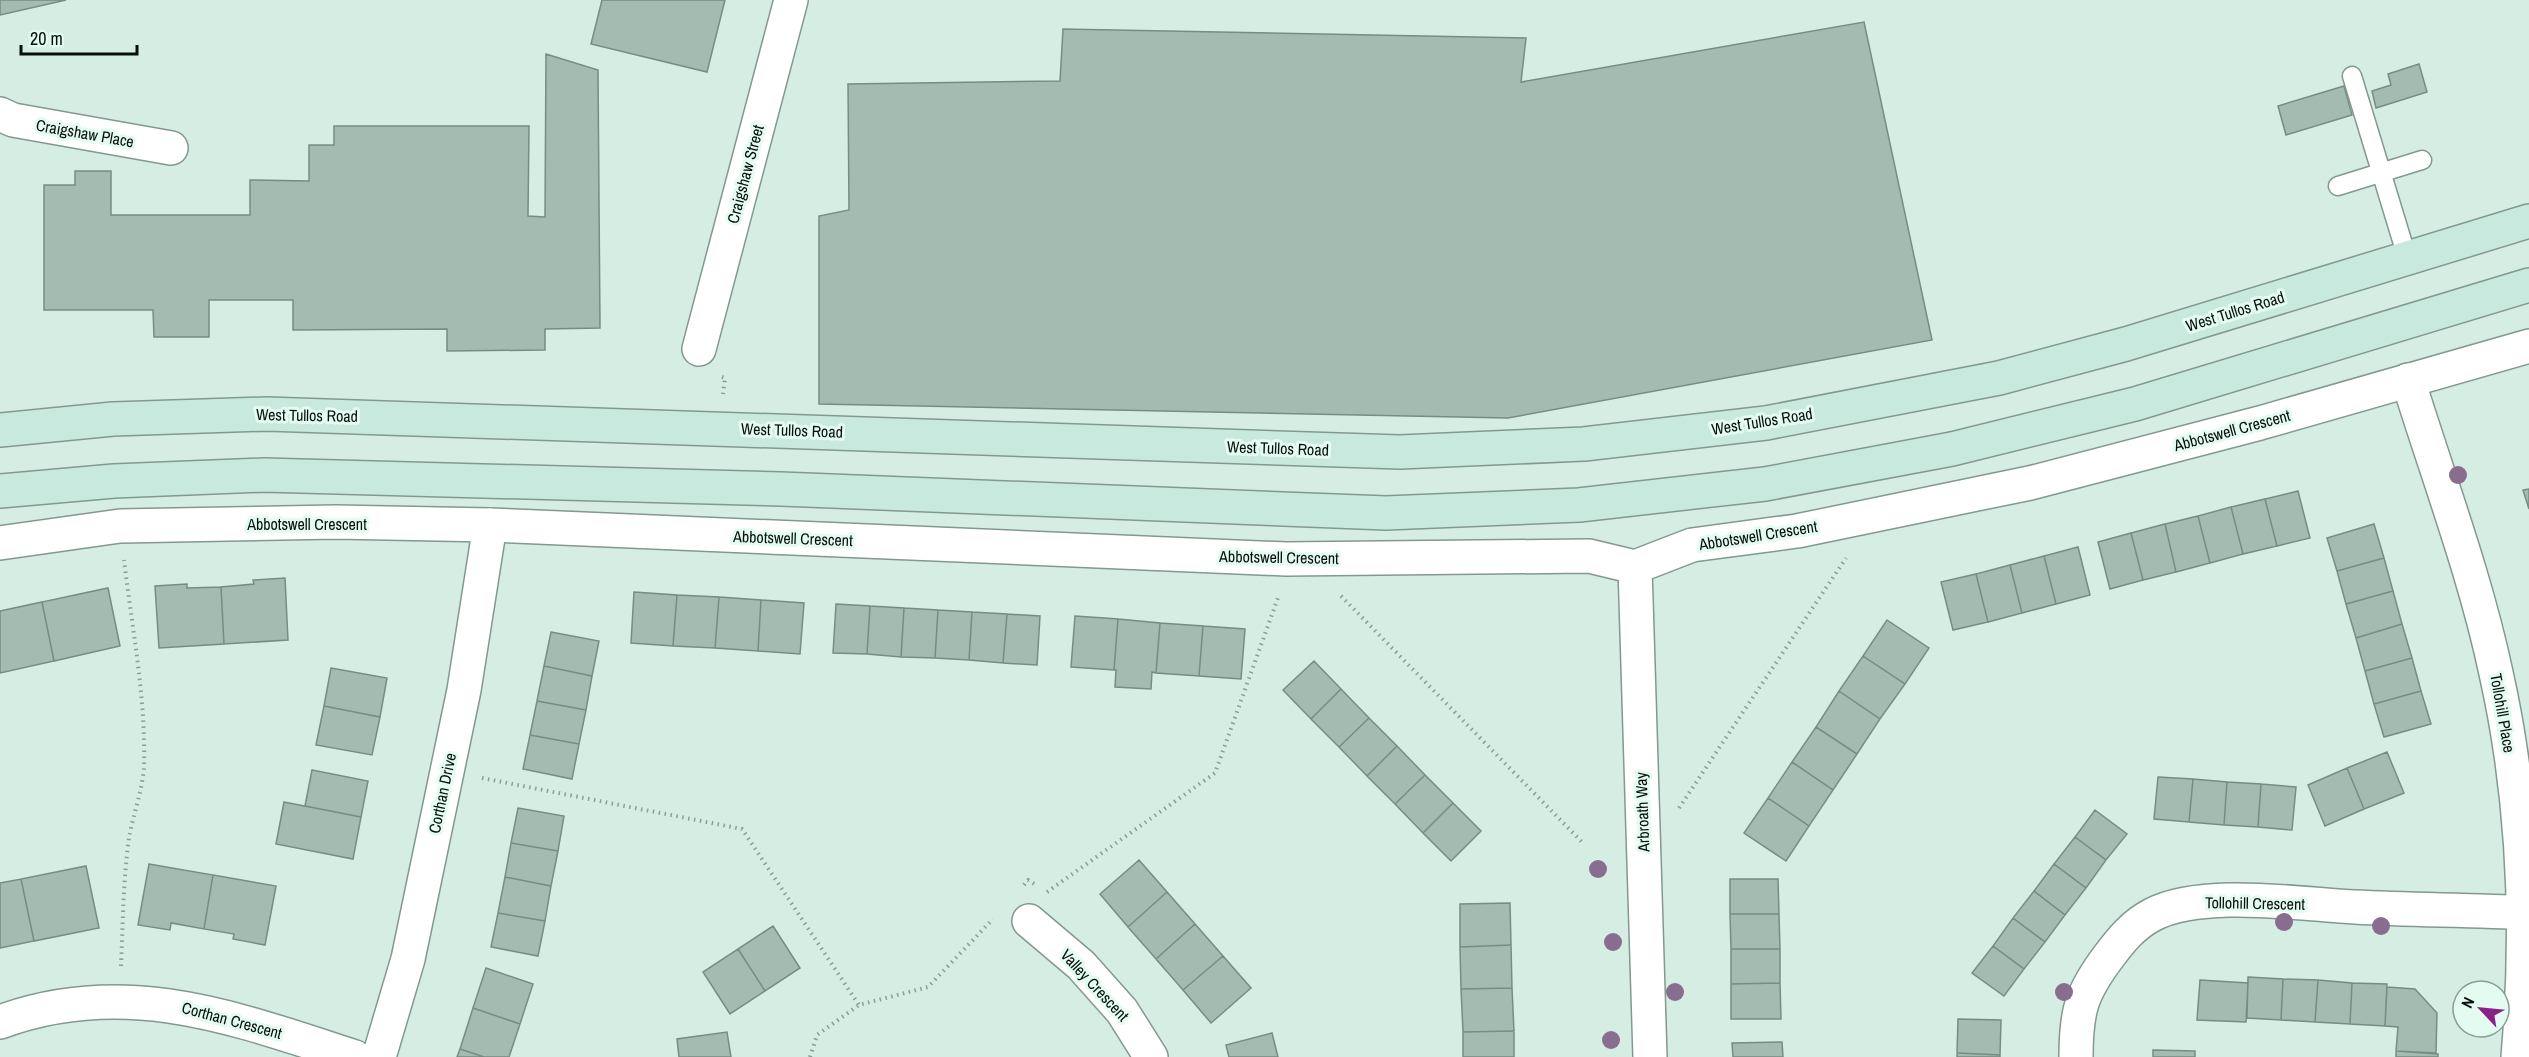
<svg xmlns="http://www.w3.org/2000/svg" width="2529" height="1057" viewBox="0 0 2529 1057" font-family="'Archivo Narrow',sans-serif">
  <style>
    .building { fill: #a4bbb1; stroke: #778d84; stroke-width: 1.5 }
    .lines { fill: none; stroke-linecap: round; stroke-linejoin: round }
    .service-casing { stroke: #83998f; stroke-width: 21 }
    .minor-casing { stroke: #83998f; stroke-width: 36 }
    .tertiary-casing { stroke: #83998f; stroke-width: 36 }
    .secondary-casing { stroke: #83998f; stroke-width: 36 }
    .path { stroke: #8b9e96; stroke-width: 4; stroke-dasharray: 1.5 4.5; stroke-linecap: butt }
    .service { stroke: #fff; stroke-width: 18 }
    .minor { stroke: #fff; stroke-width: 33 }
    .tertiary { stroke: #fff; stroke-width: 33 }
    .secondary { stroke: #c8e9dd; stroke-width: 33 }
    .tree { fill: #896d8f }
    .labels { text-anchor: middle; stroke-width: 6; stroke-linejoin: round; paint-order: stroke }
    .street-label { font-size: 16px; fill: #08100d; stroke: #e3fbf0 }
  </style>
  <rect width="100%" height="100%" fill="#d5ede3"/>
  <!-- building -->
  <path class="building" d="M0,0H66L0,15Z
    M602,0H725L707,72L591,44Z
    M1864,22L1932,340L1508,418L819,404V216L849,210L848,84L1060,81L1063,29L1526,38L1521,82Z
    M546,54L598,70L600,328L545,329V350L447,351V329L293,330V300H209V337H154L153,310H44V185H75V171H111V215H250V180L309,181V145H334V126H529L528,216L545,217Z
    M2419,64L2427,92L2376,108L2372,91L2391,85L2388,74Z
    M2344,86L2352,115L2286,135L2278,106Z
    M2529,489V509L2523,490Z
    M2298,491L2310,538L2277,546L2265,499Z
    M2265,499L2277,546L2243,554L2231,507Z
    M2231,507L2243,554L2210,563L2198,516Z
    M2198,516L2210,563L2176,572L2165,524Z
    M2165,524L2176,572L2143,580L2131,533Z
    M2374,524L2384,558L2337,571L2327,538Z
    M2131,533L2143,580L2110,589L2098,542Z
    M2078,547L2090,595L2056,604L2044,556Z
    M2044,556L2056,604L2022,613L2010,565Z
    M2384,558L2393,591L2346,604L2337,571Z
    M2010,565L2022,613L1988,622L1976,574Z
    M1976,574L1988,622L1953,630L1941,582Z
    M285,578L288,640L224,644L221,587L254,584L253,580Z
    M187,584V588L221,587L224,644L159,648L155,586Z
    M108,588L120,646L54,661L42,602Z
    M2393,591L2402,624L2356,638L2346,604Z
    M634,592L677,595L673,646L631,643Z
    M677,595L719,597L715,648L673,646Z
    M719,597L761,600L758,651L715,648Z
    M761,600L804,603L800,654L758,651Z
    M42,602L54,661L0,673V611Z
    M836,604L870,606L867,654L833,653Z
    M870,606L904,608L901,657L867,654Z
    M904,608L938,610L935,658L901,657Z
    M938,610L972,612L969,660L935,658Z
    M972,612L1007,614L1003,663L969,660Z
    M1007,614L1040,616L1037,665L1003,663Z
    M1075,616L1118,619L1114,670L1071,667Z
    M1118,619L1160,623L1156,673L1152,672L1151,689L1115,687L1116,670H1114Z
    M1887,620L1929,648L1905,684L1863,656Z
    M1160,623L1203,626L1199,676L1156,673Z
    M2402,624L2412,658L2365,671L2356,638Z
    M1203,626L1245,629L1241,679L1199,676Z
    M551,632L599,641L592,676L544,666Z
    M1863,656L1905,684L1880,719L1839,691Z
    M2412,658L2421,691L2374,704L2365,671Z
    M1314,661L1341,689L1311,719L1283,690Z
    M544,666L592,676L586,710L537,701Z
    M331,668L387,678L380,717L324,706Z
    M1341,689L1369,718L1339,747L1311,719Z
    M1839,691L1880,719L1857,754L1816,727Z
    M2421,691L2431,724L2384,737L2374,704Z
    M537,701L586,710L579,744L530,735Z
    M324,706L380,717L372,755L316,745Z
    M1369,718L1397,746L1367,776L1339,747Z
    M1816,727L1857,754L1833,790L1792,762Z
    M530,735L579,744L572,779L523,769Z
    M1397,746L1425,775L1395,804L1367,776Z
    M2387,752L2404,793L2364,809L2347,768Z
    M1792,762L1833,790L1809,826L1768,798Z
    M2347,768L2364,809L2325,826L2308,785Z
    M312,770L368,781L361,817L305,806Z
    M1425,775L1453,803L1423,833L1395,804Z
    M2158,777L2193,779L2189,822L2154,819Z
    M2193,779L2227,782L2224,825L2189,822Z
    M2227,782L2261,784L2258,827L2224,825Z
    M2261,784L2296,787L2292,830L2258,827Z
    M1768,798L1809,826L1786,861L1744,833Z
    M284,802L361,817L353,859L276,844Z
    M1453,803L1481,831L1451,861L1423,833Z
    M518,808L564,816L558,851L511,843Z
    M2095,810L2127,834L2106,860L2075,837Z
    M2075,837L2106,860L2086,888L2054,864Z
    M511,843L558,851L551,886L505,877Z
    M1139,860L1167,892L1128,927L1100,894Z
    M149,864L213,875L204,929L171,923L170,930L138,925Z
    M2054,864L2086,888L2065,915L2034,891Z
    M86,866L99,928L34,941L21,879Z
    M213,875L276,886L265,945L233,939L234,934L204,929Z
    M505,877L551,886L545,921L498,913Z
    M21,879L34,941L0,948V883Z
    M1730,879H1778L1779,914H1730Z
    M2034,891L2065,915L2045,942L2013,918Z
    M1167,892L1195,924L1156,959L1128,927Z
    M1510,903L1511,945L1460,947V904Z
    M498,913L545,921L538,956L491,947Z
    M1730,914H1779L1780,949H1731Z
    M2013,918L2045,942L2024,969L1993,946Z
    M1195,924L1223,956L1183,990L1156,959Z
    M773,926L800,968L765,991L738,949Z
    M1511,945L1512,988L1461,989L1460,947Z
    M1993,946L2024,969L2004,996L1972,973Z
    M738,949L765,991L730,1014L703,972Z
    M1731,949H1780V983L1731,984Z
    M1223,956L1251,988L1211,1023L1183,990Z
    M486,968L533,984L520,1024L473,1008Z
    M2248,977L2283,979L2281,1020L2247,1018Z
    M2283,979L2318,980L2315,1022L2281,1020Z
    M2200,980L2248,983L2246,1022L2197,1020Z
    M2318,980L2352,983L2350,1024L2315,1022Z
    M1780,983L1781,1019H1731V984Z
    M2352,983L2387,984L2385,1026L2350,1024Z
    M2387,987L2415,989L2437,1013L2436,1053L2396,1051L2398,1027L2385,1026Z
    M1512,988L1514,1031L1463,1032L1461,989Z
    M473,1008L520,1024L509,1057H484L460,1049Z
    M1958,1019L2001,1020L2000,1055L1957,1053Z
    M1514,1031V1057H1463V1032Z
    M727,1032L731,1057H679L677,1039Z
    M1272,1033L1278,1057H1229L1226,1045Z
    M1782,1042L1783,1057H1733L1732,1043Z
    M460,1049L484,1057H457Z
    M2153,1050L2195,1051V1057H2153Z
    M2396,1051L2438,1054V1057H2396Z
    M1957,1053L2000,1055V1057H1957Z"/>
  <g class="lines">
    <defs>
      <path id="service" d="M2352,76L2407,257
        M2338,186L2422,160"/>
      <path id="minor" d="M0,114L13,120L171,148
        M699,349L791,0
        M2408,380C2438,477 2475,574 2496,673C2524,798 2529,929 2518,1057
        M1029,921L1081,965L1122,1011L1151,1057
        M0,1022C125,976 235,1018 355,1057
        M379,1057L408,959L464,690L490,525
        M2076,1057C2076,1011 2081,993 2109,956C2121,940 2133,925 2152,915C2201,889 2299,904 2355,907C2413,910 2471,910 2529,913"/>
      <path id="tertiary" d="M0,543L120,526L336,522L490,525L1286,559L1589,556L1635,567L1692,545L1797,531L2030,483L2260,423L2529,346
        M1635,567L1650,1057"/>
      <path id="secondary" d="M0,430L113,419L267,414L1400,452L1584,444L1766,423L1999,378L2126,344L2529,221
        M0,491L114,481L264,475L781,489L1386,513L1579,505L1765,484L1952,449L2135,404L2529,285"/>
    </defs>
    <!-- service casing -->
    <use href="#service" class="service-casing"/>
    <!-- minor casing -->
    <use href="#minor" class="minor-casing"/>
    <!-- tertiary casing -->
    <use href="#tertiary" class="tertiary-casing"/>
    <!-- secondary casing -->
    <use href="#secondary" class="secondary-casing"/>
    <!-- path -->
    <path class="path" d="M722,377L725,378L723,394
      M1341,596L1582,842
      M482,778L742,829L859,1005
      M1679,808L1846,558
      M1024,885L1028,880L1036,885
      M1047,892L1215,773L1279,595
      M121,966C123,923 123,881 129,838C133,815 143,788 144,766C146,698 132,628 124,560
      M810,1057L817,1035L859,1005L928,987L993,919"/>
    <!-- service -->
    <use href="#service" class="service"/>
    <!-- minor -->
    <use href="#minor" class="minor"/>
    <!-- tertiary -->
    <use href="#tertiary" class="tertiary"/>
    <!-- secondary -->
    <use href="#secondary" class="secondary"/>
  </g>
  <!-- trees -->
  <g class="tree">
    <circle cx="2458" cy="475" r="9"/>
    <circle cx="1598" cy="869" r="9"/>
    <circle cx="2284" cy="922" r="9"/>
    <circle cx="2381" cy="926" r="9"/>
    <circle cx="1613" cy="942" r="9"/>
    <circle cx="1675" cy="992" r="9"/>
    <circle cx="2064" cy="992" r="9"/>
    <circle cx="1611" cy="1040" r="9"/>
  </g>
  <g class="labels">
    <!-- street labels -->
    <g class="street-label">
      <text transform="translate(85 133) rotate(10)" y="6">Craigshaw Place</text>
      <text transform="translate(745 174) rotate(-75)" y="6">Craigshaw Street</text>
      <text transform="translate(2235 311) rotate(-17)" y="6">West Tullos Road</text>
      <text transform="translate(307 415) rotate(1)" y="6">West Tullos Road</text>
      <text transform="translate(1762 421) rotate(-9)" y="6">West Tullos Road</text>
      <text transform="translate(792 430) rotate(2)" y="6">West Tullos Road</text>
      <text transform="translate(2232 430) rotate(-15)" y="6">Abbotswell Crescent</text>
      <text transform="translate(1278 448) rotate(2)" y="6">West Tullos Road</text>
      <text x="307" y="530">Abbotswell Crescent</text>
      <text transform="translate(1758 535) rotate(-9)" y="6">Abbotswell Crescent</text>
      <text transform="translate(793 538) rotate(2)" y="6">Abbotswell Crescent</text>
      <text transform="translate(1279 557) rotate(1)" y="6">Abbotswell Crescent</text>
      <text transform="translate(2503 713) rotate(80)" y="6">Tollohill Place</text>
      <text transform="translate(442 793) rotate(-78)" y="6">Corthan Drive</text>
      <text transform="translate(1642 812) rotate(-92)" y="6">Arbroath Way</text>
      <text transform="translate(2255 903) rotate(1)" y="6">Tollohill Crescent</text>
      <text transform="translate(1095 985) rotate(47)" y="6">Valley Crescent</text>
      <text transform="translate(232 1020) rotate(15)" y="6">Corthan Crescent</text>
    </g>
  </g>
  <!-- north arrow -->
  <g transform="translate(2481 1009) rotate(296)"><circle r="28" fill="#e3fbf0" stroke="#8b9d95" stroke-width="1.5"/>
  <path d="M0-4.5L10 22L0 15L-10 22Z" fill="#892188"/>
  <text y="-9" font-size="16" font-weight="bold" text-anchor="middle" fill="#08100d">N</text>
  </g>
  <!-- scale -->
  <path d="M21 45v9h116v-9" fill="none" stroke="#08100d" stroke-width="3"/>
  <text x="30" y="45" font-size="18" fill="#08100d" stroke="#e3fbf0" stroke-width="4.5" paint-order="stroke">20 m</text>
</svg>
